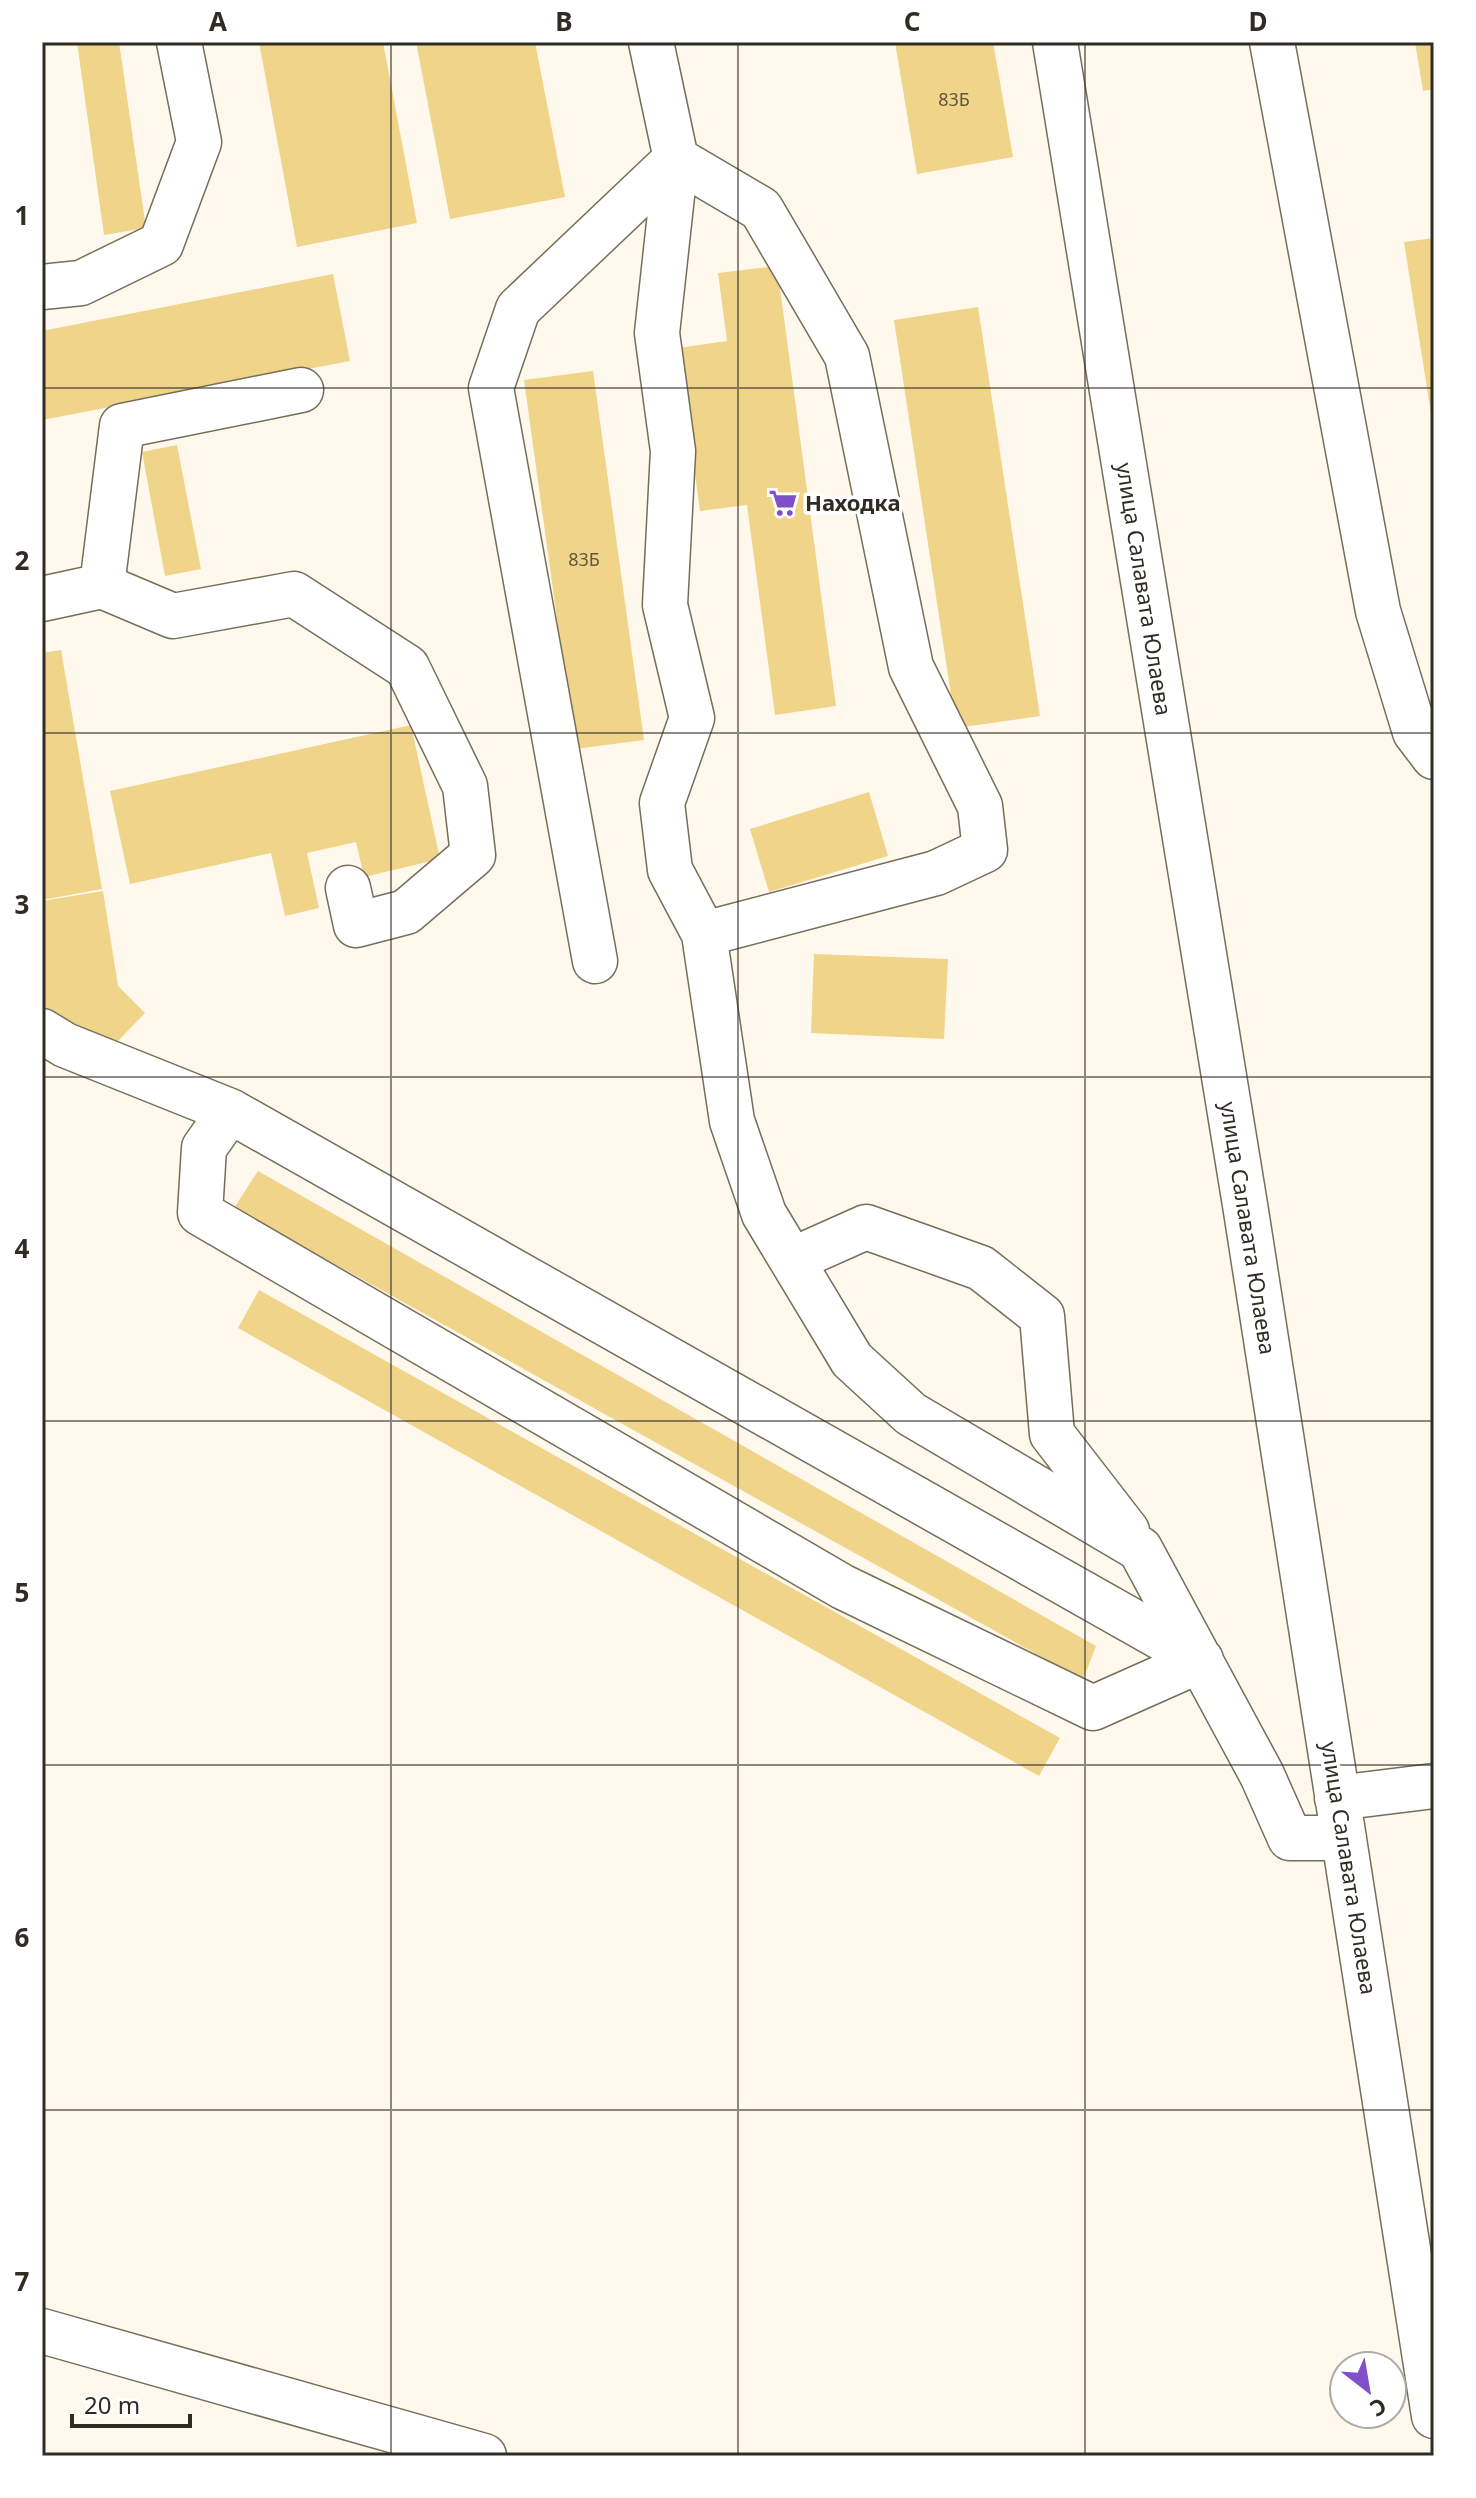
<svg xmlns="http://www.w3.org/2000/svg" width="1476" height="2498" viewBox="0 0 1476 2498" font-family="'Noto Sans',sans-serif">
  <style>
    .building { fill: #f0d48a }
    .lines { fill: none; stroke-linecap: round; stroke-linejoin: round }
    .minor-casing { stroke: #756e5a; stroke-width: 47 }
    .minor { stroke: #fff; stroke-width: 44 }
    .grid { fill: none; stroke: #2f2c24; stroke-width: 2; stroke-opacity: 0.55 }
    .labels { text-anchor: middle; stroke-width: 7; stroke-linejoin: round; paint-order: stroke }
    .number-label { font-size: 18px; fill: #5f563e }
    .poi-label { font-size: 22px; font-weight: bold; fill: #2f2c24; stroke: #fff; text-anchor: start }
    .street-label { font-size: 22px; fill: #2f2c24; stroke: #fff }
    .neatline { fill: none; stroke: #2f2c24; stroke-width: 3 }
    .grid-label { font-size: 26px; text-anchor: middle; font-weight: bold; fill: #2f2c24 }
  </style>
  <rect width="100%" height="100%" fill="#fef9ec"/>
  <!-- building -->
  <path class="building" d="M77,42H119L146,228L104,235Z
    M259,42H383L417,223L297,247Z
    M416,42H535L565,197L450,219Z
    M895,42H993L1013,157L917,174Z
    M1415,42H1434V89L1423,91Z
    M1434,238V420H1432L1404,242Z
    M777,266L836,706L775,715L747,505L700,511L678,348L727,341L718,273Z
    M333,274L350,361L42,420V331Z
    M978,307L1040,716L956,728L894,320Z
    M593,371L644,740L575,749L524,380Z
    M177,445L201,569L165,576L142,452Z
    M61,650L102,889L42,900V653Z
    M411,725L440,859L364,877L356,842L307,853L319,908L285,916L271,853L130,884L110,791Z
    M869,792L888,856L769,892L750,829Z
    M103,891L118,986L145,1013L115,1044L42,1008V901Z
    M814,954L948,959L944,1039L811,1033Z
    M258,1171L1096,1646L1083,1680L234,1208Z
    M259,1290L1060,1738L1039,1776L238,1328Z"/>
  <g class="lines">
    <defs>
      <path id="minor" d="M651,42L676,159L657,333L673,451L665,605L692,718L662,803L670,870L704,934L936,873L985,850L980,806L911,667L847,356L761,209L676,159
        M1055,42L1246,1211L1434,2416
        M1272,42L1378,611L1415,732L1434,757
        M42,287L81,283L161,244L199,142L179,42
        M102,586L122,426L301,390
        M42,599L102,586L173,616L294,594L407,667L465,786L473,855L406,912L356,925L348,888
        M704,934L732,1121L764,1214L852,1360L911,1414L1140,1549L1262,1775L1290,1838H1344
        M595,961L491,388L518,309L676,159
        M42,1031L65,1045L230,1111
        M230,1111L1201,1660L1093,1708L843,1587L200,1213L204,1148Z
        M792,1260L866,1227L981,1268L1042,1316L1052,1434L1127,1531
        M1337,1798L1434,1786
        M42,2331L484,2456"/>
    </defs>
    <!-- minor casing -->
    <use href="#minor" class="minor-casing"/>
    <!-- minor -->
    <use href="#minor" class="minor"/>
  </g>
  <!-- grid -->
  <path class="grid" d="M391,42V2456M738,42V2456M1085,42V2456M42,388H1434M42,733H1434M42,1077H1434M42,1421H1434M42,1765H1434M42,2110H1434"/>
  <!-- icons -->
  <defs>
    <symbol id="supermarket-bare" viewBox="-9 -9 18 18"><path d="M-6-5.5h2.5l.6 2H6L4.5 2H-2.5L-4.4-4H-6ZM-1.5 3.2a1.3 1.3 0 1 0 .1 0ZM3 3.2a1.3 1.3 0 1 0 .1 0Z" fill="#7f50c9" stroke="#fff" stroke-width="2.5" paint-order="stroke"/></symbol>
  </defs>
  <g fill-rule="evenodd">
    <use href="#supermarket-bare" x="763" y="483" width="40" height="40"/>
  </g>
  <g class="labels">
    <!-- number labels -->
    <g class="number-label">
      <text x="954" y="106">83Б</text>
      <text x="584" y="566">83Б</text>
    </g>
    <!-- poi labels -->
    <g class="poi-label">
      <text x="805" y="511">Находка</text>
    </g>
    <!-- street labels -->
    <g class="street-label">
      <text transform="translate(1144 589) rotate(81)" y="8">улица Салавата Юлаева</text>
      <text transform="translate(1248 1228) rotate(81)" y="8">улица Салавата Юлаева</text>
      <text transform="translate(1349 1868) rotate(81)" y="8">улица Салавата Юлаева</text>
    </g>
  </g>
  <!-- border -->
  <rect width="1476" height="2498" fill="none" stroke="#ffffff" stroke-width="88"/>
  <!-- north arrow -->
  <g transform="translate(1368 2390) rotate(149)"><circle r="38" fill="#ffffff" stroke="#acaba7" stroke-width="2"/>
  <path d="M0-6L14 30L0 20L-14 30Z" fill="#7f50c9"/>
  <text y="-12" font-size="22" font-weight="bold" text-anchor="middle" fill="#2f2c24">С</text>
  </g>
  <!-- scale -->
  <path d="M72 2414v12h118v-12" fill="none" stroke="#2f2c24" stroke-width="4"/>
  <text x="84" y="2414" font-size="24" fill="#2f2c24" stroke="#ffffff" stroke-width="6" paint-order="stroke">20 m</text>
  <rect x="44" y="44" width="1388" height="2410" class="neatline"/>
  <g class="grid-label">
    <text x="218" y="31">A</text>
    <text x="564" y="31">B</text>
    <text x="912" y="31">C</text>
    <text x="1258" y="31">D</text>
    <text x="22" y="225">1</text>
    <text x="22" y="570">2</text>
    <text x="22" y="914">3</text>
    <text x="22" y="1258">4</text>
    <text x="22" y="1602">5</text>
    <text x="22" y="1947">6</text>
    <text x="22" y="2291">7</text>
  </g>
</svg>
